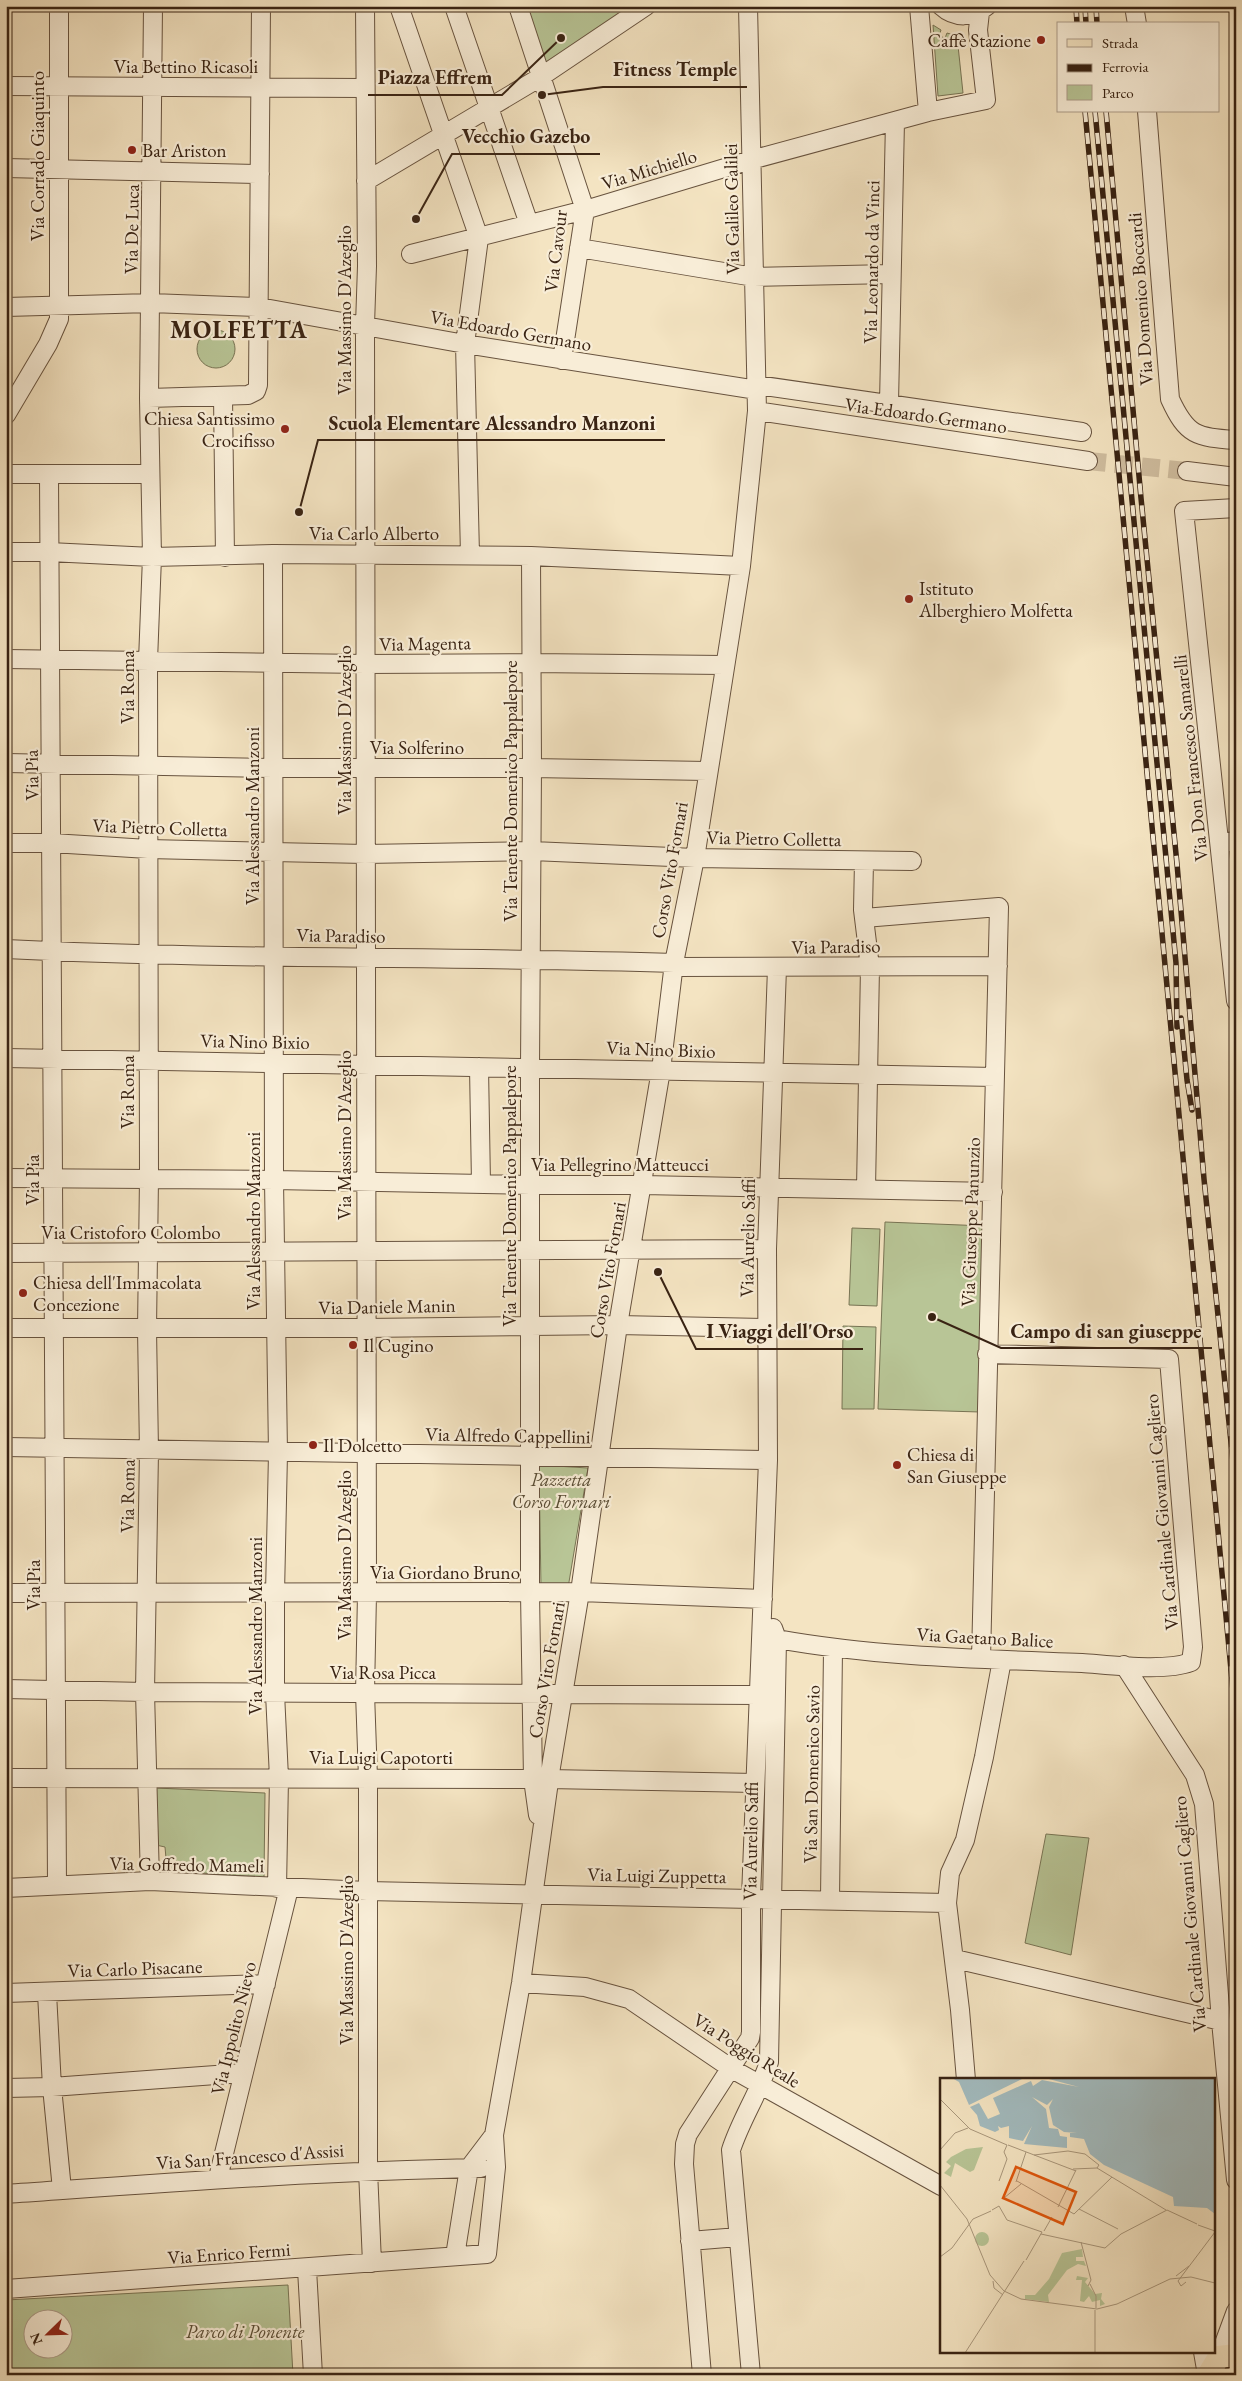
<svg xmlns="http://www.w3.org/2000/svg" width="1242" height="2381" viewBox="0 0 1242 2381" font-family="'EB Garamond',serif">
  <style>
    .green { fill: #b8c596; stroke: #787454; fill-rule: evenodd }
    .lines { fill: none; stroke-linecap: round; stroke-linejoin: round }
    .minor-tunnel { stroke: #cfbd9f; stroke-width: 18; stroke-dasharray: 18 9; stroke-linecap: butt }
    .minor-casing { stroke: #68533f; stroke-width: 20 }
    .major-casing { stroke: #392313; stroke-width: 25 }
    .minor { stroke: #f8edd7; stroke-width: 18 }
    .major { stroke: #f4e4c2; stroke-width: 22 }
    .rail-casing { stroke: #392313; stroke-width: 5.5 }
    .rail { stroke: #f8edd7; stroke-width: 4; stroke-dasharray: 11; stroke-linecap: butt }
    .poi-dot { fill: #8f2418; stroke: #f8edd7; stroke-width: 2 }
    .labels { text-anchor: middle; stroke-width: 4.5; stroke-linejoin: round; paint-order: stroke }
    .poi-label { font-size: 19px; fill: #392313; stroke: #f8edd7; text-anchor: start }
    .street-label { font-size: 19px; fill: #392313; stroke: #f8edd7 }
    .park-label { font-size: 19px; font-style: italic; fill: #594c34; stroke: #f8edd7 }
    .district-label { font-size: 24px; font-weight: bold; letter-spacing: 1px; fill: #392313; stroke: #f8edd7 }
    .inset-road { fill: none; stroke: #a9977c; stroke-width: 1 }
    .view { fill: #df560c; fill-opacity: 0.15; stroke: #df560c; stroke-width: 2.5 }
    .inset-edge { fill: none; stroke: #392313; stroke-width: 2.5 }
    .leader { fill: none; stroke: #392313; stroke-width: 2 }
    .callout-dot { fill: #392313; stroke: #f8edd7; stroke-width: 2 }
    .callout-label { font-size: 20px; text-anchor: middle; font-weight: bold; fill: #392313; stroke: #f8edd7; stroke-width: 4.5; stroke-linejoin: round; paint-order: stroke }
  </style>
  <rect width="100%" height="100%" fill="#f4e4c2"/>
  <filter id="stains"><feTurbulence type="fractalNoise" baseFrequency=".004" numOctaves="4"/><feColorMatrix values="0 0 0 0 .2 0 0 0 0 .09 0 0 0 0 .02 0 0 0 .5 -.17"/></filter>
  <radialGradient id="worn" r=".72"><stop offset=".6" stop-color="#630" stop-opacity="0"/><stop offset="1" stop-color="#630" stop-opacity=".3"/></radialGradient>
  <!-- green -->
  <path class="green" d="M525,6H634L542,70Z
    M933,25L941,30L939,36L945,38L947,33L957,36L963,93L938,96Z
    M197 349a19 19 0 1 1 38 0a19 19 0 1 1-38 0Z
    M885,1222L986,1226L980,1412L878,1409Z
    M852,1228L880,1229L877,1306L849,1305Z
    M843,1326L876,1327L874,1409H842Z
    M539,1465L588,1468L568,1588L541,1587Z
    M156,1788L265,1793L264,1878L167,1870L165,1847L156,1845Z
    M1046,1834L1089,1838L1071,1955L1025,1943Z
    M288,2285L293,2375H6V2300ZM32,2318H62V2348H32Z"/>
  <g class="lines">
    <!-- minor-tunnel -->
    <path class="minor-tunnel" d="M1088,461L1187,471"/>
    <defs>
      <path id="minor" d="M365,6L367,266L365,325L367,1594L365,1693L368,1778V2170L372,2263
        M399,6L479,238L465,344L470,555
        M454,6L529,224
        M518,6L585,210L562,360
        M919,6L928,112
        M941,6C955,19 973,18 987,6
        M1134,6L1137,24
        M6,86L365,88
        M1147,111L1170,399C1187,436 1196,437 1236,440
        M6,168L260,174
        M366,181L539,78L646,6
        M579,248L754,277L891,274
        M411,254L585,210L751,160L928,112L986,100L978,30L980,12
        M6,307L151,303L259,307L465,344L757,390
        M757,385L1082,432
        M223,396L225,557
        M149,398L248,395L256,391L258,385L261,6
        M889,403L895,121
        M757,411L1088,461
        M6,415L48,344L59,319V6
        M1187,471L1236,477
        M6,474H149
        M49,475L57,1885
        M1236,508L1184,511L1236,1001
        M6,552H49L152,557L273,554L531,556L741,566
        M273,554L274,1180L278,1453L275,1594V1693L279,1778L277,1888
        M531,556L532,768L530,1067V1593L533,1779L538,1815
        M6,659L365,664L531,663L724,665
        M6,763L273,768H532L707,771
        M6,843H52L148,849L273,852L365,854L532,851L695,858L912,861
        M1220,843L1236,841
        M864,861L863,910L870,967L866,1189
        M864,918L999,907L981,1659
        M6,949C229,960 452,956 674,963
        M674,967L998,966
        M6,1058L995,1077
        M479,1067L481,1184
        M6,1178L274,1180L530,1185H643L993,1192
        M6,1253L767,1249
        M6,1328H366L618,1325L767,1328
        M6,1447L768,1460
        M6,1593L580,1592L763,1599
        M777,1639C877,1657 980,1659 1082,1663C1111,1665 1165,1672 1191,1662L1193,1647L1169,1359L987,1354
        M1124,1665L1195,1775L1204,1804L1221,2021L1236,2180
        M6,1689L145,1692L760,1695
        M6,1778L549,1779L755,1783
        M150,1881L145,1692L149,1451L147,1329L149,1178L148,661L152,557L149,398L153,6
        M6,1888L150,1881L367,1891L947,1903
        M830,1899L833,1649
        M955,1959L1221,2021
        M521,1983L585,1987L629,1999L732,2069L941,2186
        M6,1993L266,1984
        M47,1993L52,2087L62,2190
        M966,2080L960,2010L947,1903L950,1873L965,1840L984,1757L1002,1660
        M6,2088L52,2087L243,2073
        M218,2178L289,1888
        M6,2194C165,2183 322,2171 481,2168
        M690,2241L738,2237
        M455,2256L469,2168L494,2135L521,1983L551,1767L580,1592L618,1325L661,1070L674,963L695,858L741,566L757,411L748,6
        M307,2269L313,2375
        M6,2289L487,2254L496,2167L494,2135
        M1203,2352L1207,2375
        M1219,2357L1236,2311
        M702,2375L684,2164L685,2144L688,2134L750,2038L751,2032V1897L768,1460L767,1249L777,968
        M751,2375L731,2150C741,2119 759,2093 769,2062L777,1639L773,1628"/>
      <path id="major" d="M1208,2375L1219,2357L1236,2355"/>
    </defs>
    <!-- minor casing -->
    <use href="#minor" class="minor-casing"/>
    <!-- major casing -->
    <use href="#major" class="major-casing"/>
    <!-- minor -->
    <use href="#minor" class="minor"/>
    <!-- major -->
    <use href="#major" class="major"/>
    <defs>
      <path id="rail" d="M1076,6L1077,24
        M1085,6L1086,24
        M1096,6L1097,24
        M1085,111L1236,1723
        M1095,111L1176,963L1177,1027
        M1106,111L1141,498L1177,864L1204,1179L1236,1491
        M1181,1018L1187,1080L1192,1110"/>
    </defs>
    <!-- rail casing -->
    <use href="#rail" class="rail-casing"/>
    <!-- rail -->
    <use href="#rail" class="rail"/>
  </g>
  <!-- markers -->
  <g class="poi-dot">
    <circle cx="1041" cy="40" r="5"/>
    <circle cx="132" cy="150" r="5"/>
    <circle cx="285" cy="429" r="5"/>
    <circle cx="909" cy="599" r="5"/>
    <circle cx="23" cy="1293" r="5"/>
    <circle cx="353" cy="1345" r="5"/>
    <circle cx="313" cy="1445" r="5"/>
    <circle cx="897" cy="1465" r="5"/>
  </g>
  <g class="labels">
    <!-- poi labels -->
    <g class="poi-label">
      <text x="1031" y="47" text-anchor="end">Caffè Stazione</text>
      <text x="142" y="157">Bar Ariston</text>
      <text x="275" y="425" text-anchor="end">Chiesa Santissimo<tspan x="275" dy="22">Crocifisso</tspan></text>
      <text x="919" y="595">Istituto<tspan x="919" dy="22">Alberghiero Molfetta</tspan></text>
      <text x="33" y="1289">Chiesa dell'Immacolata<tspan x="33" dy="22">Concezione</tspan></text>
      <text x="363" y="1352">Il Cugino</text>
      <text x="323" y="1452">Il Dolcetto</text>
      <text x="907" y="1461">Chiesa di<tspan x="907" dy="22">San Giuseppe</tspan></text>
    </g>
    <!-- street labels -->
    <g class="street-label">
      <text x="186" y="73">Via Bettino Ricasoli</text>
      <text transform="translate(37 156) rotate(-90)" y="7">Via Corrado Giaquinto</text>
      <text transform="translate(649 169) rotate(-17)" y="7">Via Michiello</text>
      <text transform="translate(731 209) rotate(-91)" y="7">Via Galileo Galilei</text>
      <text transform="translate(131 229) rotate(-89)" y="7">Via De Luca</text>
      <text transform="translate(555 251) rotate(-83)" y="7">Via Cavour</text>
      <text transform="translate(871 262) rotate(-89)" y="7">Via Leonardo da Vinci</text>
      <text transform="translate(1140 299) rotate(-94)" y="7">Via Domenico Boccardi</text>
      <text transform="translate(344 310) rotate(-90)" y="7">Via Massimo D'Azeglio</text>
      <text transform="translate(511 330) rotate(10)" y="7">Via Edoardo Germano</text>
      <text transform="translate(926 415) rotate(8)" y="7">Via Edoardo Germano</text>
      <text x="374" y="540">Via Carlo Alberto</text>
      <text transform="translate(425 643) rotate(-1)" y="7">Via Magenta</text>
      <text transform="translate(127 687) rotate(-90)" y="7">Via Roma</text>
      <text transform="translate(344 730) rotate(-90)" y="7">Via Massimo D'Azeglio</text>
      <text x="417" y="754">Via Solferino</text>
      <text transform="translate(1190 758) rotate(-96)" y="7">Via Don Francesco Samarelli</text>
      <text transform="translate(31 775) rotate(-91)" y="7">Via Pia</text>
      <text transform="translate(510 791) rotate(-90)" y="7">Via Tenente Domenico Pappalepore</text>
      <text transform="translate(252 816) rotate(-90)" y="7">Via Alessandro Manzoni</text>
      <text transform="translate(160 827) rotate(2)" y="7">Via Pietro Colletta</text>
      <text transform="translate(774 838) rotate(1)" y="7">Via Pietro Colletta</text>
      <text transform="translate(669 870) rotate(-80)" y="7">Corso Vito Fornari</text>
      <text transform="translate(341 935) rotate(1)" y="7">Via Paradiso</text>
      <text transform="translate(836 946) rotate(-1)" y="7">Via Paradiso</text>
      <text transform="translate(255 1041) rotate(1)" y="7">Via Nino Bixio</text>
      <text transform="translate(661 1049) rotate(2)" y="7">Via Nino Bixio</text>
      <text transform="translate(127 1092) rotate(-90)" y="7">Via Roma</text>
      <text transform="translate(344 1135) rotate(-90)" y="7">Via Massimo D'Azeglio</text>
      <text x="620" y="1171">Via Pellegrino Matteucci</text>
      <text transform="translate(32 1180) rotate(-90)" y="7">Via Pia</text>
      <text transform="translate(509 1196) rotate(-90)" y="7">Via Tenente Domenico Pappalepore</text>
      <text transform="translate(253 1221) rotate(-90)" y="7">Via Alessandro Manzoni</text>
      <text transform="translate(970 1222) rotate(-88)" y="7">Via Giuseppe Panunzio</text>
      <text x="131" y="1239">Via Cristoforo Colombo</text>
      <text transform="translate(747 1238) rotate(-89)" y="7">Via Aurelio Saffi</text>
      <text transform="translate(607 1270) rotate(-80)" y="7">Corso Vito Fornari</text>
      <text transform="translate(387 1306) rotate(-1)" y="7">Via Daniele Manin</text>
      <text transform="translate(508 1435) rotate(1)" y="7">Via Alfredo Cappellini</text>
      <text transform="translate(127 1496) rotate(-89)" y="7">Via Roma</text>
      <text transform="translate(1161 1512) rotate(-95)" y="7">Via Cardinale Giovanni Cagliero</text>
      <text transform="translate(344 1555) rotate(-90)" y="7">Via Massimo D'Azeglio</text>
      <text x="445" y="1579">Via Giordano Bruno</text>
      <text transform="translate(33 1585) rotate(-90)" y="7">Via Pia</text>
      <text transform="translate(255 1626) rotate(-90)" y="7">Via Alessandro Manzoni</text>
      <text transform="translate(985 1637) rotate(3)" y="7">Via Gaetano Balice</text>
      <text transform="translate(546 1670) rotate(-80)" y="7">Corso Vito Fornari</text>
      <text x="383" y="1679">Via Rosa Picca</text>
      <text x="381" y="1764">Via Luigi Capotorti</text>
      <text transform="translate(811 1774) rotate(-89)" y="7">Via San Domenico Savio</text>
      <text transform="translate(750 1841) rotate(-89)" y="7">Via Aurelio Saffi</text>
      <text transform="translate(187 1864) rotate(1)" y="7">Via Goffredo Mameli</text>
      <text transform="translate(657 1875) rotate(1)" y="7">Via Luigi Zuppetta</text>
      <text transform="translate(1189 1914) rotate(-95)" y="7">Via Cardinale Giovanni Cagliero</text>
      <text transform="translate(346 1960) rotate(-90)" y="7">Via Massimo D'Azeglio</text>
      <text transform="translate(135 1968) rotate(-2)" y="7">Via Carlo Pisacane</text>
      <text transform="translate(233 2028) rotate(-76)" y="7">Via Ippolito Nievo</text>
      <text transform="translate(747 2050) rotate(32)" y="7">Via Poggio Reale</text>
      <text transform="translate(250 2156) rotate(-4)" y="7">Via San Francesco d'Assisi</text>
      <text transform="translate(229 2253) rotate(-4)" y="7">Via Enrico Fermi</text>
    </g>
    <!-- park labels -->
    <g class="park-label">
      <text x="561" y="1486">Pazzetta<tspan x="561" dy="22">Corso Fornari</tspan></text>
      <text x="245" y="2338">Parco di Ponente</text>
    </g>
    <!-- district labels -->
    <g class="district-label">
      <text x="239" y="338">MOLFETTA</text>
    </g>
  </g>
  <!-- overview -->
  <g transform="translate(940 2078)">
    <rect width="275" height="275" fill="#f4e4c2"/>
    <path d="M43,69L34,92L30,94L15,85L11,99L4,95L11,88L6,84L11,79L26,71ZM35 161a7 7 0 1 1 14 0a7 7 0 1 1-14 0ZM142,171L143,179H136V183H144L146,188L138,186L127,192L108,217L109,224L85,221V217H95L109,201L122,175ZM137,198L148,200L145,204L155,216L162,215L161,221L165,226L160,228V222L152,224L149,218L144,224L140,223L142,202H136Z" fill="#b8c596"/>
    <path d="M12,0H84L29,27L19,4ZM105,0H275V136L267,130L234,128L233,119L164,87L150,76L144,61L130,59V55H137L124,54L113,47L109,29L113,21L107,27L92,19L106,31L109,50L118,51L120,58L127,59V70L84,66L92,48L83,63L69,60V48L61,50L58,48L59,52L55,54L40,48L37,37L30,29L39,25L48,41L60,36L53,20L91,3L93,8L102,2L139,9Z" fill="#a2bbbf"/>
    <path class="inset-road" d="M0,21L30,51L67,67L64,74L67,81L59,103M68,67L136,93M0,72L15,55L28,50M94,77L128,73L145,76L159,87L157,90L133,91M157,90L226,132M77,103L134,136L172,99M76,104L86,74M0,107L27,141L50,197L64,213L81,221L157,231L177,226L230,201L251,199L275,205M64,120L81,106M118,129L136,92M139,131L178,151M52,132L59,128L67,142L102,154L86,182M258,147L275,153M104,153L112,139M101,156L165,170L181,156L227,132L257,146M141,164L151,202L148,208M0,179L12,170L33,141L51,133M236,198L249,188M53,203L54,210L63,217M246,204L241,208L238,203L275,154M150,206L156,218V230M25,275L84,183M155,275V232"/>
    <path class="view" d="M76,89L136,114L123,146L63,120Z"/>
    <rect width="275" height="275" class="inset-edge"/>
  </g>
  <!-- callouts -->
  <path class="leader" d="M542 95L603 87H747M561 38L502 95H368M416 219L452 154H600M299 512L318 440H665M932 1317L1001 1348H1212M658 1272L696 1349H863"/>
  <g class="callout-dot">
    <circle cx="542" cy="95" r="5"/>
    <circle cx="561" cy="38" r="5"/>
    <circle cx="416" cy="219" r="5"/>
    <circle cx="299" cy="512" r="5"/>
    <circle cx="932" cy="1317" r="5"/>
    <circle cx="658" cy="1272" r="5"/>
  </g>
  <g class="callout-label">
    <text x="675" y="76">Fitness Temple</text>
    <text x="435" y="84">Piazza Effrem</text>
    <text x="526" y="143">Vecchio Gazebo</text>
    <text x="492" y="430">Scuola Elementare Alessandro Manzoni</text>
    <text x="1106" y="1338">Campo di san giuseppe</text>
    <text x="780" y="1338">I Viaggi dell'Orso</text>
  </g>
  <!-- margin -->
  <rect width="1242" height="2381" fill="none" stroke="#f4e4c2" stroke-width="25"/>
  <rect x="8" y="8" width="1227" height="2366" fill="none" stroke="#392313" stroke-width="2.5"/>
  <rect x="12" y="12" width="1217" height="2356" fill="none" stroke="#392313"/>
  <!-- legend -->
  <rect x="1057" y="22" width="162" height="90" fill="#f8edd7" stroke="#ac9c89"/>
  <rect x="1067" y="39" width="25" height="8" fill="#f4e4c2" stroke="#ac9c89"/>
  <text x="1102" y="48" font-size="15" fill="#392313">Strada</text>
  <rect x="1067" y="64" width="25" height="8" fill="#392313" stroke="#ac9c89"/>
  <text x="1102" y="72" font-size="15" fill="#392313">Ferrovia</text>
  <rect x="1067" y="85" width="25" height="15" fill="#b8c596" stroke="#ac9c89"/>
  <text x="1102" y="98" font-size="15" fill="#392313">Parco</text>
  <!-- north arrow -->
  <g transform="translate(48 2334) rotate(247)"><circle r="24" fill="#f8edd7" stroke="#ac9c89"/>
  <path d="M0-4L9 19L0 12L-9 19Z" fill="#8f2418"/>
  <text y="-8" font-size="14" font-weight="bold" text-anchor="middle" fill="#392313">N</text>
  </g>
  <rect width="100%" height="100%" filter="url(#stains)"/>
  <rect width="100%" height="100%" fill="url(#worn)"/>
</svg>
